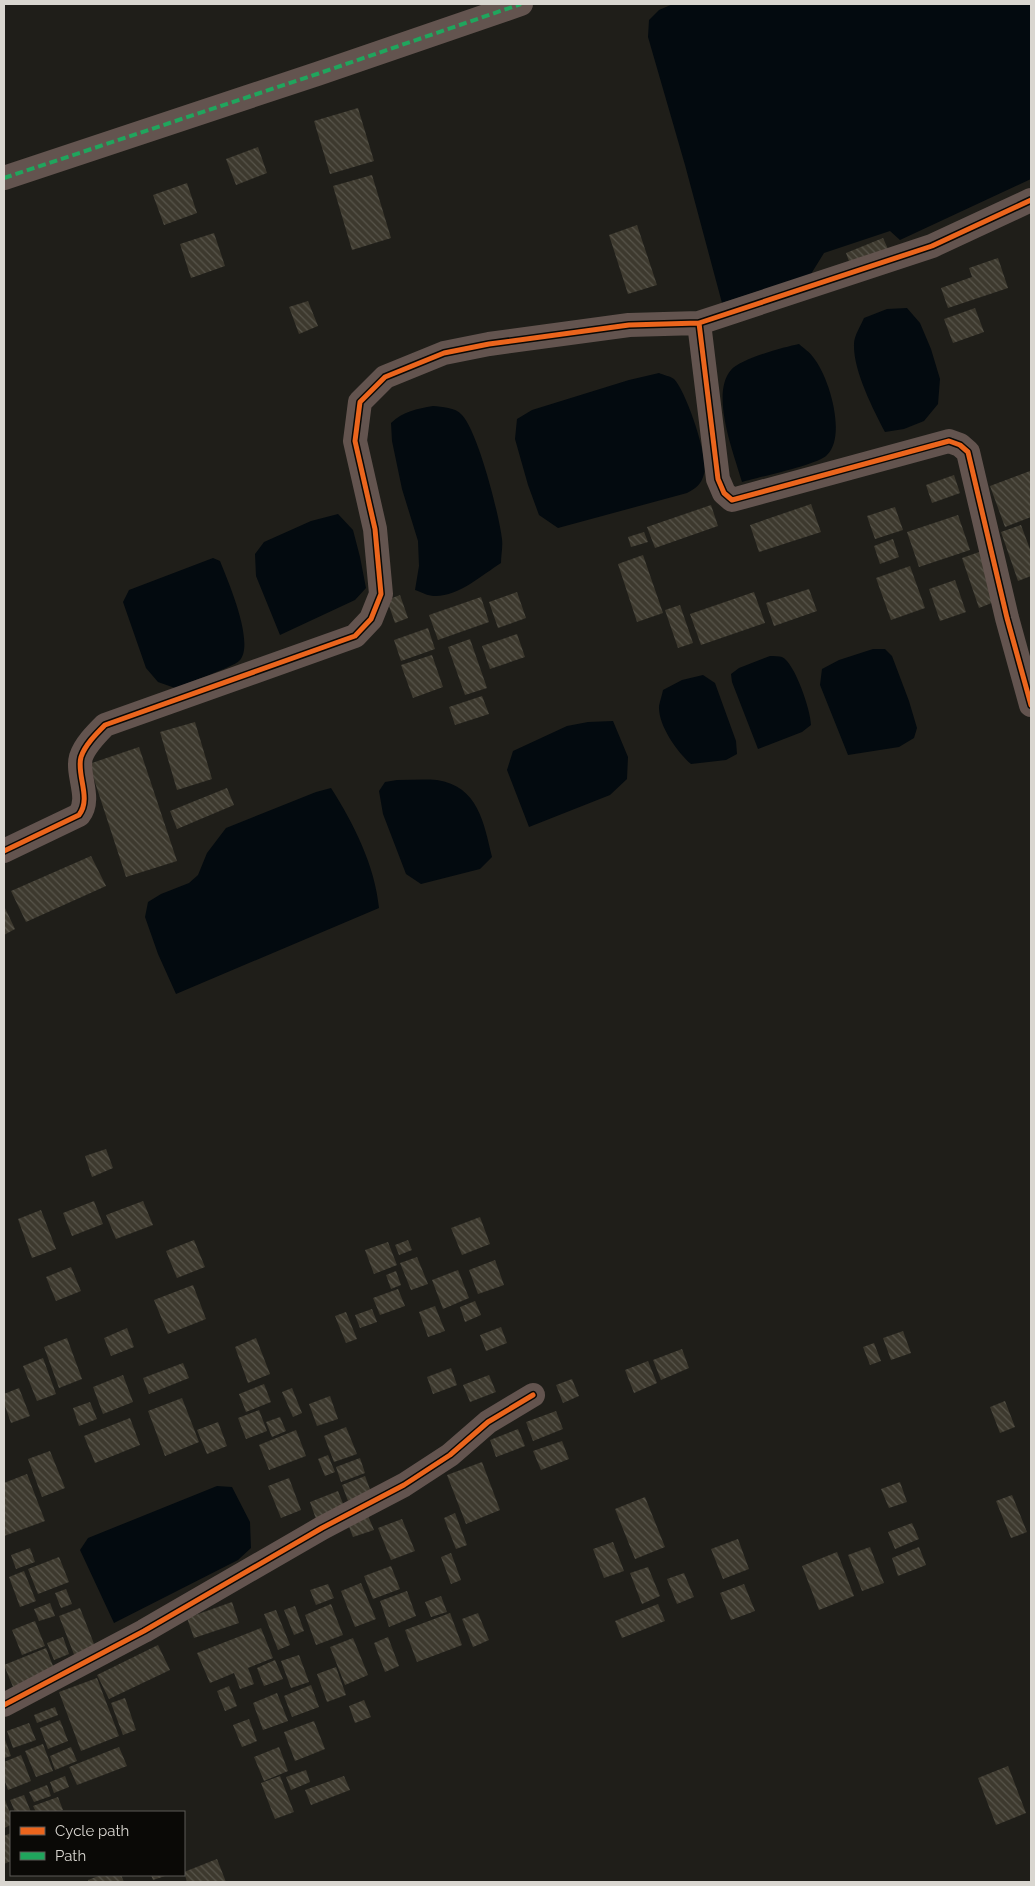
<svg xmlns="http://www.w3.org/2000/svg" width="1035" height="1886" viewBox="0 0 1035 1886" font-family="Raleway,sans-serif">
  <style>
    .water { fill: #030a0f }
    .building { fill: url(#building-back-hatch) }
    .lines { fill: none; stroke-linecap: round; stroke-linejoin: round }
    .street { stroke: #63544f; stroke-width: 24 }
    .quiet { stroke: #20a55d; stroke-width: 4; stroke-dasharray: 8 4; stroke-linecap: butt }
    .cycleway-casing { stroke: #0a0906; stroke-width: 8 }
    .cycleway { stroke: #eb651d; stroke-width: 5 }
  </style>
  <defs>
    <pattern id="building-back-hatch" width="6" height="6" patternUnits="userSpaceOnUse" patternTransform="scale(1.25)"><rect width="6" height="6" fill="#3d392e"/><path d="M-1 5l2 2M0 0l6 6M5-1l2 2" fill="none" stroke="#58554b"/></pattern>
  </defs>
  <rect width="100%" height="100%" fill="#1f1e19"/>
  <!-- water -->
  <path class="water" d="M673,4H1031V179L900,240L890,231L824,253L811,274L722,303L685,165L648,37L649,20L659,10Z
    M907,308L920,323L931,349L940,379L938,404L924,421L904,429L885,432C873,409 853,370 854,344C854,336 861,325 864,318L887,309Z
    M799,344C803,348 810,352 813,357C829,376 847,436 827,455C818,465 758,477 742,482C734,454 710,394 731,370C740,359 784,347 799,344Z
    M659,373C663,375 670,376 674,379C686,391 709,458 704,474C701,485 696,488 687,493L558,528L539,515L528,485L515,439L517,419L532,410L629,380Z
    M433,406C442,407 455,407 462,415C478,432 499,514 502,539C503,547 501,555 501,563C482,575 458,597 434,596C428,596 421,592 415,590L419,566L418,541L402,489L392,441L391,423C403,411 417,409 433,406Z
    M338,514L353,530L360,557L366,588L355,600L280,635L256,576L255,554L264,542L311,521Z
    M213,558L220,561C228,581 256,645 239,661C233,667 187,683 175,688L158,682L146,668L123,602L129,590Z
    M873,649H885L892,656L909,701L917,728L914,738L899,747L848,755L820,685L822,669L839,660Z
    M770,656C774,656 779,656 782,657C795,663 811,711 811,725L802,732L758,749L732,682L731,674L739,668Z
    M703,675L715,683L736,741L737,754L726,760L691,764C677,752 658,725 659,706C660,701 662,695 663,690L682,680Z
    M613,721L628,757L627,779L610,795L529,827L507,770L513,751L567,726L588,722Z
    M397,780C410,780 424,779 437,780C478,786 484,823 492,857L480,869L421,884L406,874L383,814L379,791L385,782Z
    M331,788C354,824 375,866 379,908L176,994L158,954L145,917L148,902L161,894L189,883L198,875L207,853L226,828L316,792Z
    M217,1486L232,1487L250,1522L251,1548L238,1560L114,1623L80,1550L88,1538Z"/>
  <!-- building -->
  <path class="building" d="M358,108L374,161L330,174L314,121Z
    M258,147L267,173L236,185L226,159Z
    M372,175L391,238L352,250L333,186Z
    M187,183L197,213L164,225L153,195Z
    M637,225L657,285L628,294L609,235Z
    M214,233L225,266L191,278L180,244Z
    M883,238L888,249L850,264L846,253Z
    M998,258L1008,288L948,308L941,288L972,277L969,268Z
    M308,301L318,326L299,334L289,307Z
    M975,308L984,332L953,343L944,319Z
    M1030,471L1031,517L1005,527L990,486Z
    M954,475L960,493L932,503L926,485Z
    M811,504L821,532L759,552L750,525Z
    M711,505L718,526L655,548L647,527Z
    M895,507L903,530L875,539L867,516Z
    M958,515L970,550L919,567L907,532Z
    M1021,525L1031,552V576L1018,581L1001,532Z
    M644,532L648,542L631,547L628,537Z
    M893,539L899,557L880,564L874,546Z
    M982,551L999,600L979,608L962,558Z
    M643,555L663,613L637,622L618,564Z
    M910,566L925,608L891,620L876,578Z
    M955,580L966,612L940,621L929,589Z
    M809,589L817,611L774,626L766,603Z
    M517,592L526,618L498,628L489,602Z
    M754,592L765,623L701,645L690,614Z
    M400,595L408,618L395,623L387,600Z
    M481,597L489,622L438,640L429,615Z
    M680,605L693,643L678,648L665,610Z
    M428,628L435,649L401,661L394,640Z
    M517,634L525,657L490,669L482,646Z
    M470,639L487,688L465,695L448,647Z
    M432,655L443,687L413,698L401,665Z
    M482,696L489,714L455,725L449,707Z
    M195,722L212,779L177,790L160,732Z
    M139,747L177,861L126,877L89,764Z
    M227,788L234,805L177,829L170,811Z
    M91,856L106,886L26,922L11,891Z
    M4,906L15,929L4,935Z
    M106,1149L113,1168L92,1177L85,1156Z
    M94,1201L103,1224L72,1236L63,1213Z
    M143,1201L153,1225L116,1239L106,1215Z
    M41,1210L56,1249L32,1258L18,1219Z
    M480,1217L490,1244L462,1255L451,1228Z
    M194,1240L205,1267L177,1278L166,1251Z
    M408,1240L412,1250L399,1255L395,1245Z
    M388,1242L397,1265L374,1274L365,1250Z
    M417,1257L428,1284L411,1290L400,1263Z
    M495,1260L504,1285L478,1294L469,1270Z
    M71,1267L81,1291L56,1301L46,1277Z
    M458,1270L469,1298L443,1309L432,1280Z
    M396,1271L401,1285L391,1289L386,1275Z
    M193,1285L206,1319L168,1334L154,1300Z
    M398,1289L405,1306L380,1315L373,1298Z
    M475,1301L481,1315L465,1322L460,1307Z
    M435,1306L445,1331L428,1337L419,1312Z
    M372,1309L377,1322L360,1328L355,1315Z
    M346,1312L357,1339L346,1343L335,1316Z
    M501,1327L507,1343L486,1351L480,1335Z
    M127,1328L134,1347L111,1356L104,1338Z
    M903,1331L911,1353L891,1360L883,1338Z
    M67,1338L82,1379L59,1388L44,1347Z
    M256,1338L270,1374L248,1383L235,1347Z
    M874,1343L881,1361L870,1365L863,1347Z
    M682,1349L689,1368L661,1380L653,1360Z
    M43,1358L56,1394L37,1401L23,1366Z
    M648,1361L657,1383L634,1393L625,1370Z
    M183,1363L189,1378L149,1394L143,1378Z
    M451,1368L457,1385L433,1394L427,1377Z
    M123,1375L133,1402L103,1414L93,1387Z
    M489,1375L496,1392L470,1402L463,1385Z
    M572,1379L579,1396L563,1403L556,1385Z
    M264,1384L271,1402L246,1412L239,1394Z
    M19,1388L30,1416L11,1423L4,1403V1394Z
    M292,1388L302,1413L293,1417L282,1392Z
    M330,1396L338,1419L317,1426L309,1404Z
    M182,1398L199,1442L165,1456L148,1411Z
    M1005,1401L1015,1427L1000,1433L990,1407Z
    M90,1402L97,1419L79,1426L73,1408Z
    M259,1410L267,1431L246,1439L238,1418Z
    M556,1411L563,1429L533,1441L526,1422Z
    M280,1417L286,1431L272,1437L266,1422Z
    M130,1418L140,1445L95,1463L84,1436Z
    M218,1422L227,1446L207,1454L197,1430Z
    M346,1427L357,1454L334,1462L324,1436Z
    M518,1429L525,1446L496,1457L490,1440Z
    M296,1430L306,1456L269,1470L259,1445Z
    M562,1441L569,1459L541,1470L533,1451Z
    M50,1451L65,1488L42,1497L28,1459Z
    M328,1455L335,1472L325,1476L318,1459Z
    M360,1458L365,1473L341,1482L336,1467Z
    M482,1462L500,1510L466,1524L447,1475Z
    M27,1474L45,1521L4,1536V1483Z
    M365,1476L371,1492L348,1501L342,1485Z
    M289,1478L301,1510L281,1518L268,1486Z
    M900,1482L907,1502L889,1508L881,1489Z
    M338,1491L346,1511L317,1522L310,1502Z
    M1012,1495L1027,1532L1011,1538L996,1501Z
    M645,1497L665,1547L635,1559L615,1509Z
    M366,1511L374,1530L353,1537L346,1519Z
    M455,1513L467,1545L456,1549L444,1518Z
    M402,1519L415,1551L391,1560L378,1528Z
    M912,1523L919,1539L895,1549L888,1532Z
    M738,1539L749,1569L723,1579L711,1549Z
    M613,1542L624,1571L604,1578L593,1549Z
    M870,1547L884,1583L862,1591L848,1555Z
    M919,1547L926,1565L898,1576L892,1558Z
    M30,1548L35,1562L16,1569L11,1555Z
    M837,1552L854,1596L819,1610L802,1566Z
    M451,1553L461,1580L451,1584L441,1557Z
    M59,1557L69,1582L38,1594L28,1569Z
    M391,1566L400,1589L373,1599L364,1576Z
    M648,1567L660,1596L642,1604L630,1573Z
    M24,1571L36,1601L20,1607L9,1577Z
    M684,1573L694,1597L677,1604L667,1579Z
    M361,1583L376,1619L355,1627L341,1591Z
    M328,1584L334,1598L316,1605L310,1590Z
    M744,1584L755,1611L731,1620L720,1593Z
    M66,1589L72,1604L61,1608L55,1593Z
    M407,1591L416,1616L389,1627L380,1601Z
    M441,1596L447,1612L431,1617L425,1602Z
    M232,1602L239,1623L194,1638L187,1618Z
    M50,1603L55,1616L39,1621L34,1609Z
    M331,1604L343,1635L316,1645L305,1615Z
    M658,1604L665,1621L622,1638L615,1621Z
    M295,1606L304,1631L294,1635L284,1610Z
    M80,1608L96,1649L75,1657L59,1616Z
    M276,1610L290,1645L278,1650L264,1614Z
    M450,1613L462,1645L417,1662L405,1630Z
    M478,1613L489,1640L473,1647L462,1619Z
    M35,1621L45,1646L22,1655L12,1630Z
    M261,1628L273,1658L248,1668L254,1684L240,1689L234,1673L210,1683L197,1653Z
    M63,1637L69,1654L54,1660L47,1643Z
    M388,1637L399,1666L385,1672L374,1643Z
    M353,1638L368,1675L345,1685L330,1647Z
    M158,1645L170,1670L109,1699L97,1675Z
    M46,1648L55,1671L13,1687L4,1665Z
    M299,1655L309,1682L291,1688L281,1661Z
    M275,1660L283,1679L264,1686L257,1668Z
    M336,1667L346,1695L327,1702L317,1674Z
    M97,1678L119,1736L81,1751L59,1692Z
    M311,1685L319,1707L292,1717L284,1696Z
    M229,1686L237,1706L225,1711L217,1691Z
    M277,1693L288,1721L263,1730L253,1703Z
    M125,1698L136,1730L123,1735L111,1703Z
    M364,1700L371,1717L355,1723L349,1706Z
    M55,1707L58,1715L37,1723L34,1715Z
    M249,1719L257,1741L242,1747L233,1725Z
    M60,1720L68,1741L48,1749L40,1728Z
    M314,1721L325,1749L295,1761L284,1732Z
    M29,1723L36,1740L13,1748L7,1731Z
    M4,1737L11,1756L4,1758Z
    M43,1744L53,1771L36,1777L25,1751Z
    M71,1747L77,1761L55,1770L50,1756Z
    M119,1747L127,1766L77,1785L69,1767Z
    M279,1747L288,1771L264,1781L254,1757Z
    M21,1755L31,1781L8,1790L4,1779V1762Z
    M1008,1766L1026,1813L996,1825L978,1778Z
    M306,1770L310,1782L291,1790L286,1777Z
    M65,1776L69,1787L54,1793L50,1782Z
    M280,1776L294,1812L275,1819L261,1783Z
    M344,1776L350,1790L311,1805L305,1790Z
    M47,1785L51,1796L34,1802L29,1792Z
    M24,1795L31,1812H15L10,1800Z
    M4,1797L11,1816V1825L4,1828Z
    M58,1797L63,1810L58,1812H36L33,1806Z
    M11,1833V1861L4,1864V1836Z
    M217,1859L226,1882H187L184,1872Z
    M101,1875H121L124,1882H89L88,1880Z
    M151,1875H168L153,1880Z"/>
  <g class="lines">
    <!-- street -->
    <path class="street" d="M4,178L317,74L521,4
      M699,323L718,479L724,493L732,500L949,441L960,445L968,452L1007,618L1031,705
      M4,851L79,815C92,798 76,775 81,757C85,745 96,734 105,725L355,636L371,619L381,594L375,529L355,441L360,402L385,377L444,353L489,344L629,325L699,323L932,246L1031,200
      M4,1705L144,1631L322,1528L404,1485L450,1455L488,1422L533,1395"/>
    <!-- quiet -->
    <path class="quiet" d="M4,178L317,74L521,4"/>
    <defs>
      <path id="cycleway" d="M699,323L718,479L724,493L732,500L949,441L960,445L968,452L1007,618L1031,705
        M4,851L79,815C92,798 76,775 81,757C85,745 96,734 105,725L355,636L371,619L381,594L375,529L355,441L360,402L385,377L444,353L489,344L629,325L699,323L932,246L1031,200
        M4,1705L144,1631L322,1528L404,1485L450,1455L488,1422L533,1395"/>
    </defs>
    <!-- cycleway casing -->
    <use href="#cycleway" class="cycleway-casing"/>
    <!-- cycleway -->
    <use href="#cycleway" class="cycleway"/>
  </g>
  <!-- border -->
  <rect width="1035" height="1886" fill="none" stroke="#d9d6d0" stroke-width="10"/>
  <!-- legend -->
  <rect x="10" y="1811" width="175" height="65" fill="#0a0906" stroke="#5d5b57"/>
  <rect x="20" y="1827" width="25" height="8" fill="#eb651d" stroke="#5d5b57"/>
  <text x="55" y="1836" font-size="15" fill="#d9d6d0">Cycle path</text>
  <rect x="20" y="1852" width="25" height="8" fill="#20a55d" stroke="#5d5b57"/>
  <text x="55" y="1861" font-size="15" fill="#d9d6d0">Path</text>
</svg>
